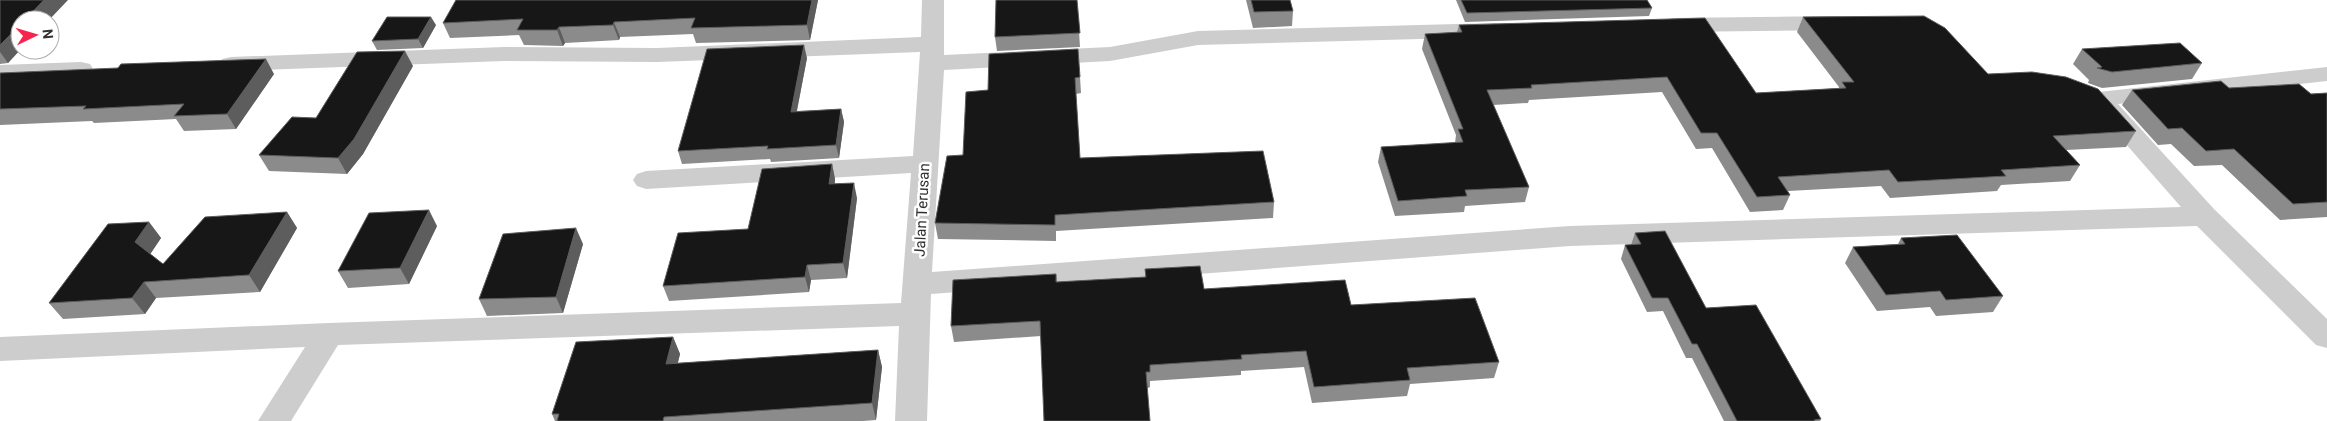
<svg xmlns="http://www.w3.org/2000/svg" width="2327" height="421" font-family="Roboto,sans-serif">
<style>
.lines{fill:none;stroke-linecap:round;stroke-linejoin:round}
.minor{fill:#cdcdcd;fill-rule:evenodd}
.wall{fill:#8b8b8b}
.shaded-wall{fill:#5d5d5d}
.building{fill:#171717;stroke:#5d5d5d}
.labels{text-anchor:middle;stroke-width:5;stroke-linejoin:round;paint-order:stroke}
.street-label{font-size:15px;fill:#303030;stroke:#fff}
</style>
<rect width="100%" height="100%" fill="#fff"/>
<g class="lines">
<!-- minor -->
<path class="minor" d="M922,0H944V55L1110,47L1198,31L1495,23L1503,25L1507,30L1503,35L1495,37L1198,45L1110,61L944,70L932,272L1570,226L2181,207L2090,103L2087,98L2090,93L2327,67V81L2118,104L2214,209L2327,319V348L2316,345L2197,226L1570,246L931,294L927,421H895L899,326L338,345L291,421H258L305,347L0,361V337L329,323L901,303L911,173L646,189L637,186L633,180L637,174L646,171L913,156L920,52L657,62L504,61L231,71L222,69L219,64L222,59L231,57L504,47L657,48L921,37Z
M1837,16L1845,18L1849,23L1845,28L1837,30L1673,32L1665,30L1661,25L1665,20L1673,18Z
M81,62L90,64L93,69L90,74L0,79V65Z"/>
</g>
<!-- wall -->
<path class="wall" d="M0,0L20,50L8,63L0,64Z
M456,0H818L810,40L696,43L693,34L620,37L619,40L565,43L563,46L524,45L519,35L450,38L443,23Z
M1077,0L1080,47L997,51L995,37Z
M1246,0H1290L1293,11L1292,26L1253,28Z
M1456,0H1647L1652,8L1649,16L1465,22Z
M1803,17L1988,74L2136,131L2126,147L2066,150L2080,165L2070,181L2001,185L1997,191L1890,198L1881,186L1788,191L1790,195L1783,210L1750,212L1712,148L1696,149L1662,92L1529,100L1528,103L1493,105L1529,187L1525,202L1465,206L1464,212L1395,216L1378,162L1381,147L1455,143L1456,135L1422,49L1425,34L1457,32L1459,25L1756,93L1839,88V87L1797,32Z
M436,25L423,48L377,50L372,41Z
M2082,49L2202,63L2192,79L2102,88L2088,83L2089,80L2073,64Z
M989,54L1080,77L1081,93L1076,94L1080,158L1274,202L1273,218L1056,231V241L938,239L935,223L963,155L988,90Z
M807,58L797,111L841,109L844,122L839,158L771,162L770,159L682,164L678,151Z
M413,66L363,154L347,174L269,171L259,155L316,118Z
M0,73L274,74L236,129L184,131L176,119L94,123L92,121L0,125Z
M2229,88L2311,94L2327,93V217L2280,220L2222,165L2194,166L2171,144L2158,145L2122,105L2132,90Z
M832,164L835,179V184L857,198L847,278L811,280L809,292L669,301L663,286L748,229Z
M287,212L297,228L260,292L156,298L145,314L63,319L49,303L149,222L161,238L150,254L163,264Z
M437,226L409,284L348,288L338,271Z
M1635,233L1706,308L1821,419L1820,421H1724L1692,358H1686L1663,311L1647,312L1621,259L1625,245H1631Z
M1901,238L2003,296L1993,312L1936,316L1930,307L1877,311L1845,263L1853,247L1898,244Z
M583,244L563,313L487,316L479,299Z
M1145,269L1204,289L1351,305L1499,362L1494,378L1410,384L1407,396L1312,403L1304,367L1241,371V375L1150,381V387L1148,388L1041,336L954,342L951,326L1056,274L1057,282L1145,277Z
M673,337L680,354L678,363L878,350L882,367L876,420L863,421H555L552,414Z"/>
<!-- shaded-wall -->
<path class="shaded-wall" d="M44,0H68L49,20H25Z
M812,0H818L810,40L807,25Z
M431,17L436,25L423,48L418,39Z
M614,22L620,37L619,40L613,25Z
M20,25V50L8,63L0,52V45Z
M559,27L565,43L563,46L557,30Z
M804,45L807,58L794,125L791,112Z
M405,51L413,66L363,154L347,174L338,158Z
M266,59L274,74L236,129L227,114Z
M841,109L844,122L839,158L836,145Z
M832,164L835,179L833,199L829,184Z
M854,183L857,198L847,278L843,263Z
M429,210L437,226L409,284L400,268Z
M287,212L297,228L260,292L249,275Z
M149,222L161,238L147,259L135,242Z
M576,228L583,244L563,313L556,297Z
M807,265L811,280L809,292L805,277Z
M144,282L156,298L145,314L132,298Z
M673,337L680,354L673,381L666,364Z
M878,350L882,367L876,420L872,403Z"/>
<!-- building -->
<path class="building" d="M0,0H44L25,20H20V25L0,45Z
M456,0H812L807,25L691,28L695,18L614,22L613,25L559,27L557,30H517L523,19L443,23Z
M996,0H1077L1080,33L995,37Z
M1251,0H1290L1293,11L1254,12Z
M1461,0H1647L1652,8L1467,13Z
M1924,16L1945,28L1988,74L2032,72L2066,77L2098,89L2136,131L2053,136L2080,165L2001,170L2006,176L1898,182L1889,170L1778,177L1790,195L1757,197L1717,133H1701L1667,77L1531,85L1532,88L1487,90L1529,187L1465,190L1467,196L1398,201L1381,147L1463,142L1458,129H1463L1425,34L1462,32L1459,25L1705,18L1756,93L1846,88L1842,82H1854L1803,17Z
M387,17H431L418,39L372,41Z
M2180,43L2202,63L2112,72L2097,68L2102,67L2082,49Z
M804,45L791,112L841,109L836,145L767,149L768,146L678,151L707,49Z
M1078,49L1080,77L1075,78L1080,158L1263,151L1274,202L1055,215V225L935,223L947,156L963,155L966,92L988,90L989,54Z
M405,51L354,139L338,158L259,155L292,117L316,118L357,52Z
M266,59L227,114L174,116L184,104L83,109L86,106L0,109V73L118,68L121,64Z
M2221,81L2229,88L2299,84L2311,94L2327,93V202L2293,204L2234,149L2206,151L2182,128L2168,129L2132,90Z
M832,164L829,184L854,183L843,263L807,265L805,277L663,286L678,233L748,229L762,169Z
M429,210L400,268L338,271L369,213Z
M287,212L249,275L144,282L132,298L49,303L108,224L149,222L135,242L163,264L205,217Z
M576,228L556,297L479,299L503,234Z
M1665,231L1706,308L1756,305L1821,419L1814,420L1815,421H1737L1697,344H1692L1668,298H1652L1625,245L1641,244L1635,233Z
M1957,235L2003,296L1946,300L1940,291L1886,295L1853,247L1905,244L1901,238Z
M1200,266L1204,289L1345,280L1351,305L1475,298L1499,362L1407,368L1410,380L1314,387L1306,351L1241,355L1242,359L1150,365V372H1146L1150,421H1044L1040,321L951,326L953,280L1056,274V282L1146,277L1145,269Z
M673,337L666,364L878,350L872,403L664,417L663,421H557L559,414H552L576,342Z"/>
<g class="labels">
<!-- street labels -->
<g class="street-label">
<text transform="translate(922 210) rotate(-87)" y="5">Jalan Terusan</text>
</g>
</g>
<!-- north arrow -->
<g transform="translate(35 35) rotate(85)"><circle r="24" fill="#ffffff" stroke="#acacac"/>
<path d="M0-4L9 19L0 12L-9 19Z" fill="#f5254e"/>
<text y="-8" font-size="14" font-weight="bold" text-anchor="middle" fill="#303030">N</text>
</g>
</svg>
